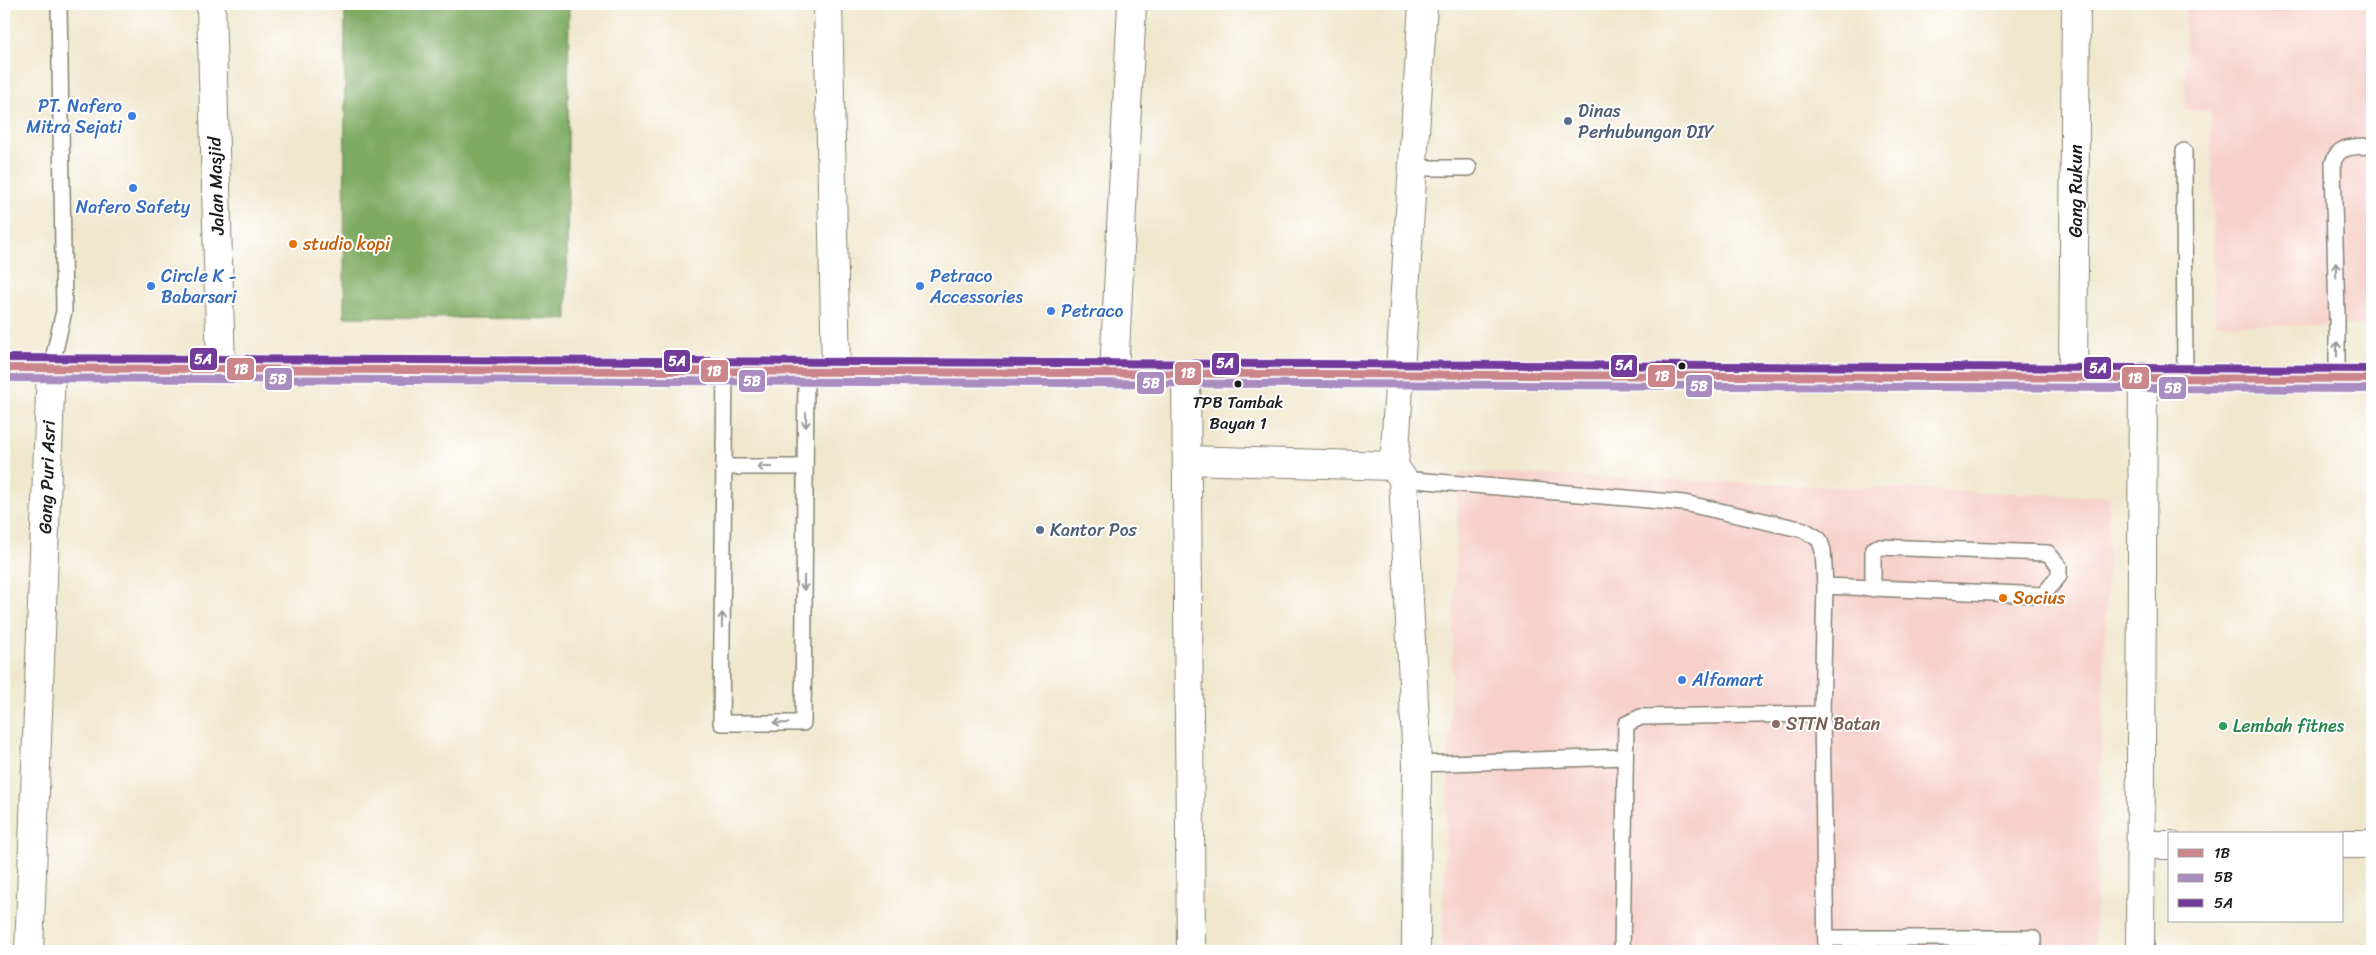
<svg xmlns="http://www.w3.org/2000/svg" width="2376" height="955" font-family="Sriracha,sans-serif">
<style>
.built{fill:#f7d0ca}
.forest{fill:#7eaa62;stroke:#4d633f}
.lines{fill:none;stroke-linecap:round;stroke-linejoin:round}
.service-casing{stroke:#868274;stroke-width:18}
.minor-casing{stroke:#868274;stroke-width:30}
.tertiary-casing{stroke:#868274;stroke-width:30}
.service{stroke:#fff;stroke-width:15}
.minor{stroke:#fff;stroke-width:28}
.tertiary{stroke:#fff;stroke-width:28}
.bus-1-casing{stroke:#fff;stroke-width:11}
.bus-2-casing{stroke:#fff;stroke-width:11}
.bus-3-casing{stroke:#fff;stroke-width:11}
.bus-1{stroke:#ca868a;stroke-width:8}
.bus-2{stroke:#aa8dc0;stroke-width:8}
.bus-3{stroke:#723a9b;stroke-width:8}
.oneway{stroke:#999}
.shop-dot{fill:#3f7fe0;stroke:#fff;stroke-width:2}
.service-dot{fill:#5c6f8a;stroke:#fff;stroke-width:2}
.food-dot{fill:#e8710a;stroke:#fff;stroke-width:2}
.bus-dot{fill:#1c1c1c;stroke:#fff;stroke-width:2}
.education-dot{fill:#8d6e63;stroke:#fff;stroke-width:2}
.leisure-dot{fill:#2e9e5b;stroke:#fff;stroke-width:2}
.labels{text-anchor:middle;stroke-width:4;stroke-linejoin:round;paint-order:stroke}
.bus-label{font-size:17px;fill:#1c1c1c;stroke:#fff}
.shop-label{font-size:18px;fill:#366cbe;stroke:#fff;text-anchor:start}
.service-label{font-size:18px;fill:#4e5e75;stroke:#fff;text-anchor:start}
.street-label{font-size:18px;fill:#1c1c1c;stroke:#fff}
.food-label{font-size:18px;fill:#c56008;stroke:#fff;text-anchor:start}
.education-label{font-size:18px;fill:#785e54;stroke:#fff;text-anchor:start}
.leisure-label{font-size:18px;fill:#27864d;stroke:#fff;text-anchor:start}
.line-badge{stroke:#fff;stroke-width:2}
.badge-label{font-size:14px;text-anchor:middle;font-weight:bold;fill:#fff}
</style>
<rect width="100%" height="100%" fill="#fff"/>
<filter id="ink" filterUnits="userSpaceOnUse"><feTurbulence type="fractalNoise" baseFrequency=".02" numOctaves="2"/><feDisplacementMap in="SourceGraphic" scale="10" xChannelSelector="R" yChannelSelector="G"/><feConvolveMatrix kernelMatrix="1 2 1 2 8 2 1 2 1" color-interpolation-filters="sRGB"/></filter>
<filter id="wash" filterUnits="userSpaceOnUse"><feTurbulence type="fractalNoise" baseFrequency=".0096" numOctaves="4" result="noise"/><feDisplacementMap in="SourceGraphic" scale="20" xChannelSelector="R" yChannelSelector="G"/><feGaussianBlur stdDeviation="1.12" result="paint"/><feColorMatrix in="noise" values="0 0 0 0 0 0 0 0 0 0 0 0 0 0 0 0 0 1.4 0 .05"/><feComposite in="paint" operator="in"/></filter>
<g filter="url(#wash)">
<rect width="100%" height="100%" fill="#f0e7cd"/>
<!-- built -->
<path class="built" d="M2185,4H2372V326L2215,324L2211,111L2185,110Z
M1459,472L2110,497L2094,951H1442Z"/>
<!-- forest -->
<path class="forest" d="M345,4H569L567,319L344,317Z"/>
</g>
<g filter="url(#ink)">
<g class="lines">
<defs>
<path id="service" d="M2184,151L2185,378
M1413,168H1469
M51,368L64,311L59,4
M725,371L721,723H803L806,371
M2337,379V318L2333,163C2338,144 2355,147 2372,146
M724,467H805
M1403,479L1684,503L1804,530L1819,539L1823,550L1825,586L1822,714L1826,951
M1825,586L2043,595L2059,576V566L2048,553L1878,547L1873,549V589
M1417,764L1625,757
M1826,938H2033V951
M1622,951L1626,724L1641,717L1822,714"/>
<path id="minor" d="M211,4L221,369
M828,4L836,371
M1114,373L1132,4
M1186,373L1191,951
M2073,378L2076,4
M1187,460L1394,466
M2342,844H2372
M2141,845H2170
M29,951L51,368
M1416,951L1417,764L1403,479L1394,466L1423,4
M2140,951L2143,377"/>
<path id="tertiary" d="M4,368L2372,379"/>
</defs>
<!-- service casing -->
<use href="#service" class="service-casing"/>
<!-- minor casing -->
<use href="#minor" class="minor-casing"/>
<!-- tertiary casing -->
<use href="#tertiary" class="tertiary-casing"/>
<!-- service -->
<use href="#service" class="service"/>
<!-- minor -->
<use href="#minor" class="minor"/>
<!-- tertiary -->
<use href="#tertiary" class="tertiary"/>
<defs>
<path id="bus-1" d="M4,368L2372,379"/>
<path id="bus-2" d="M4,378L2372,389"/>
<path id="bus-3" d="M4,358L2372,369"/>
</defs>
<!-- bus-1 casing -->
<use href="#bus-1" class="bus-1-casing"/>
<!-- bus-2 casing -->
<use href="#bus-2" class="bus-2-casing"/>
<!-- bus-3 casing -->
<use href="#bus-3" class="bus-3-casing"/>
<!-- bus-1 -->
<use href="#bus-1" class="bus-1"/>
<!-- bus-2 -->
<use href="#bus-2" class="bus-2"/>
<!-- bus-3 -->
<use href="#bus-3" class="bus-3"/>
</g>
<!-- one-way arrows -->
<defs><path id="oneway-shaft" d="M-6 0H5M1.5-3L5.5 0L1.5 3" fill="none" stroke-width="1.6" stroke-linecap="round" stroke-linejoin="round" transform="scale(1.25)"/></defs>
<g class="oneway">
<use href="#oneway-shaft" transform="translate(2336 270) rotate(-92)"/>
<use href="#oneway-shaft" transform="translate(2337 349) rotate(-89)"/>
<use href="#oneway-shaft" transform="translate(806 420) rotate(91)"/>
<use href="#oneway-shaft" transform="translate(764 467) rotate(-180)"/>
<use href="#oneway-shaft" transform="translate(804 583) rotate(91)"/>
<use href="#oneway-shaft" transform="translate(722 620) rotate(-89)"/>
<use href="#oneway-shaft" transform="translate(781 723) rotate(-179)"/>
</g>
</g>
<!-- markers -->
<g class="shop-dot">
<circle cx="132" cy="116" r="5"/>
<circle cx="133" cy="188" r="5"/>
<circle cx="151" cy="286" r="5"/>
<circle cx="920" cy="286" r="5"/>
<circle cx="1051" cy="311" r="5"/>
<circle cx="1682" cy="680" r="5"/>
</g>
<g class="service-dot">
<circle cx="1568" cy="121" r="5"/>
<circle cx="1040" cy="530" r="5"/>
</g>
<g class="food-dot">
<circle cx="293" cy="244" r="5"/>
<circle cx="2003" cy="598" r="5"/>
</g>
<g class="bus-dot">
<circle cx="1682" cy="366" r="4.5"/>
<circle cx="1238" cy="384" r="4.5"/>
</g>
<circle class="education-dot" cx="1776" cy="724" r="5"/>
<circle class="leisure-dot" cx="2223" cy="726" r="5"/>
<g class="labels">
<!-- bus labels -->
<g class="bus-label">
<text x="1238" y="408">TPB Tambak<tspan x="1238" dy="21">Bayan 1</tspan></text>
</g>
<!-- shop labels -->
<g class="shop-label">
<text x="122" y="112" text-anchor="end">PT. Nafero<tspan x="122" dy="21">Mitra Sejati</tspan></text>
<text x="133" y="213" text-anchor="middle">Nafero Safety</text>
<text x="161" y="282">Circle K -<tspan x="161" dy="21">Babarsari</tspan></text>
<text x="930" y="282">Petraco<tspan x="930" dy="21">Accessories</tspan></text>
<text x="1061" y="317">Petraco</text>
<text x="1692" y="686">Alfamart</text>
</g>
<!-- service labels -->
<g class="service-label">
<text x="1578" y="117">Dinas<tspan x="1578" dy="21">Perhubungan DIY</tspan></text>
<text x="1050" y="536">Kantor Pos</text>
</g>
<!-- street labels -->
<g class="street-label">
<text transform="translate(216 186) rotate(-92)" y="6">Jalan Masjid</text>
<text transform="translate(2076 191) rotate(-90)" y="6">Gang Rukun</text>
<text transform="translate(47 477) rotate(-88)" y="6">Gang Puri Asri</text>
</g>
<!-- food labels -->
<g class="food-label">
<text x="303" y="250">studio kopi</text>
<text x="2013" y="604">Socius</text>
</g>
<!-- education labels -->
<g class="education-label">
<text x="1786" y="730">STTN Batan</text>
</g>
<!-- leisure labels -->
<g class="leisure-label">
<text x="2233" y="732">Lembah fitnes</text>
</g>
</g>
<g class="line-badge">
<rect x="189" y="347" width="29" height="24" rx="5" fill="#723a9b"/>
<rect x="663" y="349" width="28" height="24" rx="5" fill="#723a9b"/>
<rect x="1211" y="352" width="29" height="24" rx="5" fill="#723a9b"/>
<rect x="1610" y="354" width="28" height="24" rx="5" fill="#723a9b"/>
<rect x="2083" y="356" width="29" height="24" rx="5" fill="#723a9b"/>
<rect x="226" y="357" width="29" height="24" rx="5" fill="#ca868a"/>
<rect x="700" y="359" width="29" height="24" rx="5" fill="#ca868a"/>
<rect x="1174" y="361" width="28" height="25" rx="5" fill="#ca868a"/>
<rect x="1647" y="364" width="29" height="24" rx="5" fill="#ca868a"/>
<rect x="2121" y="366" width="29" height="24" rx="5" fill="#ca868a"/>
<rect x="264" y="367" width="29" height="24" rx="5" fill="#aa8dc0"/>
<rect x="738" y="369" width="28" height="24" rx="5" fill="#aa8dc0"/>
<rect x="1136" y="371" width="29" height="24" rx="5" fill="#aa8dc0"/>
<rect x="1685" y="374" width="28" height="24" rx="5" fill="#aa8dc0"/>
<rect x="2158" y="376" width="29" height="24" rx="5" fill="#aa8dc0"/>
</g>
<g class="badge-label">
<text x="203" y="364">5A</text>
<text x="677" y="366">5A</text>
<text x="1225" y="368">5A</text>
<text x="1624" y="370">5A</text>
<text x="2098" y="373">5A</text>
<text x="241" y="374">1B</text>
<text x="714" y="376">1B</text>
<text x="1188" y="378">1B</text>
<text x="1662" y="381">1B</text>
<text x="2135" y="383">1B</text>
<text x="278" y="384">5B</text>
<text x="752" y="386">5B</text>
<text x="1151" y="388">5B</text>
<text x="1699" y="391">5B</text>
<text x="2173" y="393">5B</text>
</g>
<!-- margin -->
<rect width="2376" height="955" fill="none" stroke="#fff" stroke-width="20"/>
<!-- legend -->
<rect x="2168" y="832" width="175" height="90" fill="#ffffff" stroke="#a4a4a4"/>
<rect x="2178" y="849" width="25" height="8" fill="#ca868a" stroke="#a4a4a4"/>
<text x="2214" y="858" font-size="15" fill="#1c1c1c">1B</text>
<rect x="2178" y="874" width="25" height="8" fill="#aa8dc0" stroke="#a4a4a4"/>
<text x="2214" y="882" font-size="15" fill="#1c1c1c">5B</text>
<rect x="2178" y="899" width="25" height="8" fill="#723a9b" stroke="#a4a4a4"/>
<text x="2214" y="908" font-size="15" fill="#1c1c1c">5A</text>
</svg>
